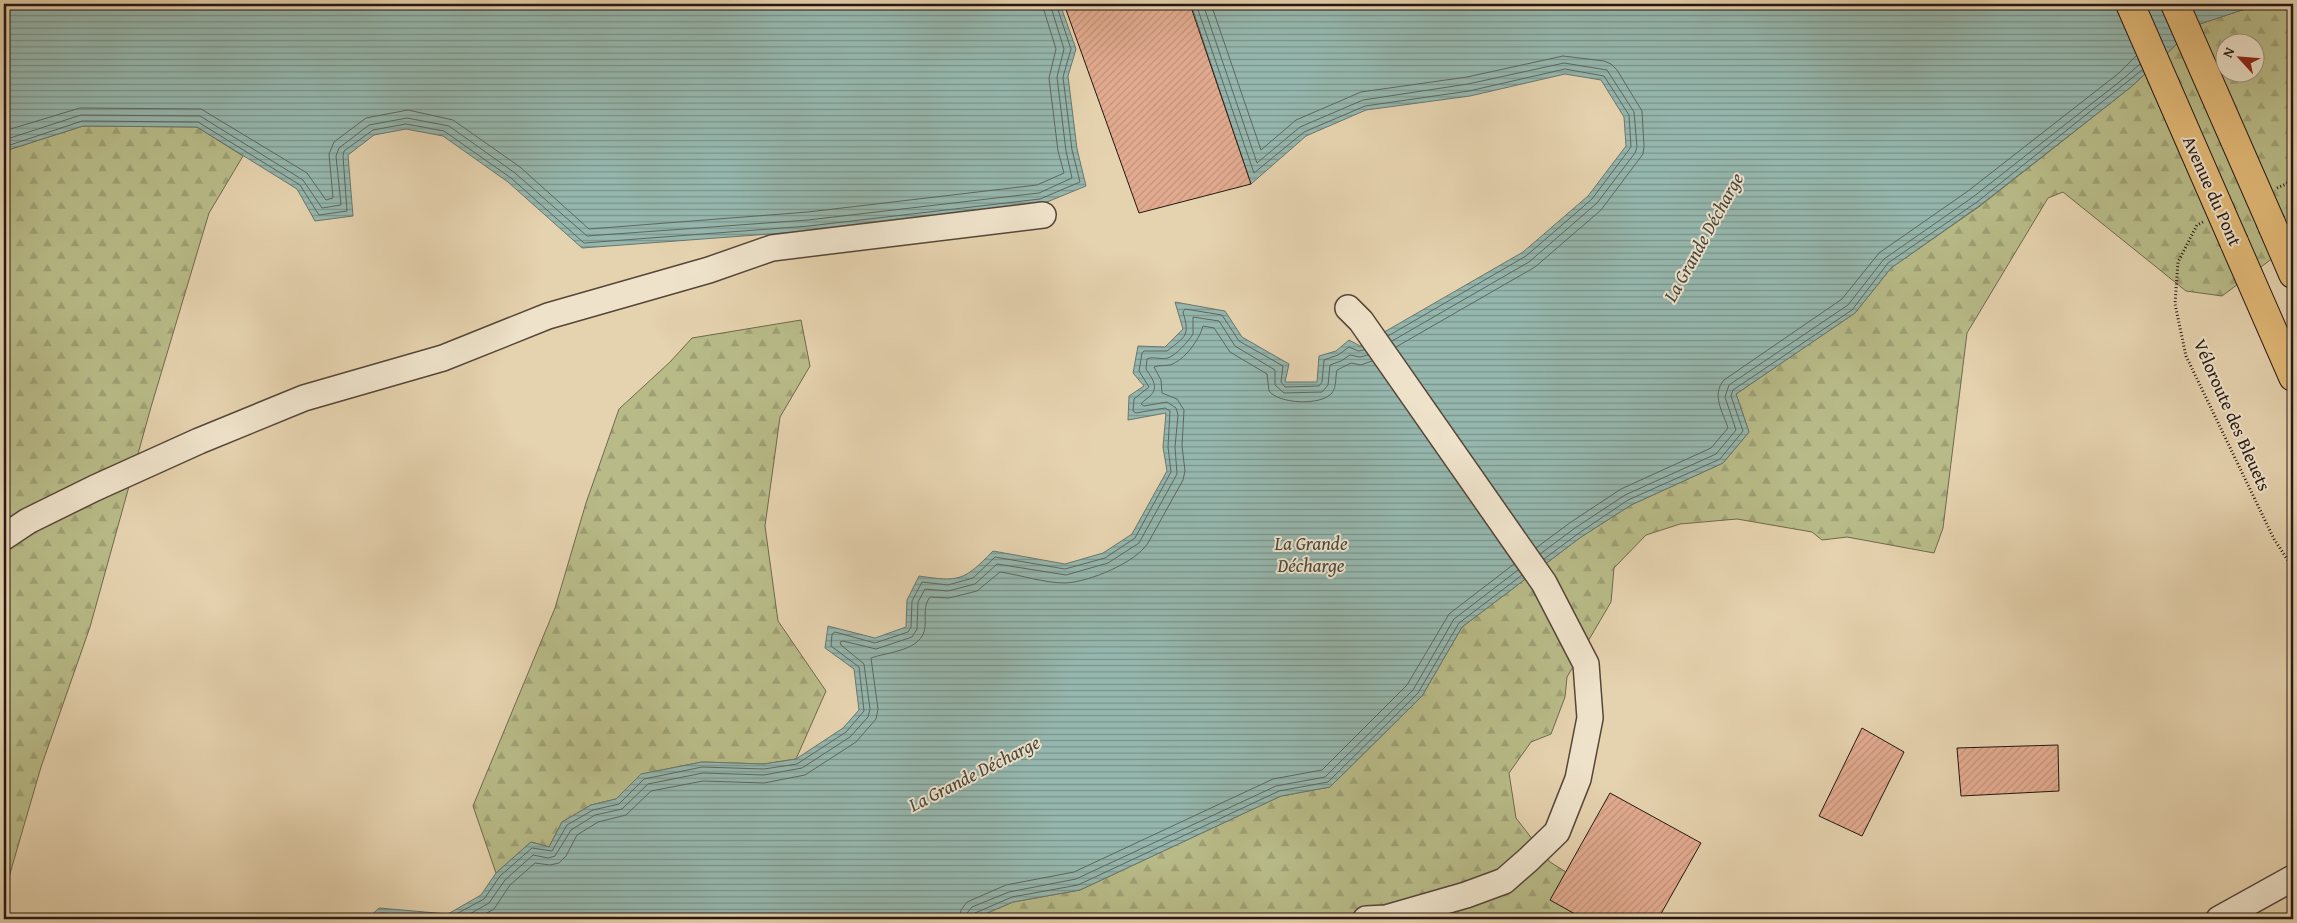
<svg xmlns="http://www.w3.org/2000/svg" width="2297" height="923" font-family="'Gentium Book Plus',serif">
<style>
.forest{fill:url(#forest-firs);stroke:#6f694c;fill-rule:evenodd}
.water{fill:url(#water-rules);stroke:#69776f}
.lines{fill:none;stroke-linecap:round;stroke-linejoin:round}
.shore{stroke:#5e6760;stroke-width:1}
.building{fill:url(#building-hatch);stroke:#261711}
.minor-casing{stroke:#564638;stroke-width:28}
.major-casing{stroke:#261711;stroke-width:30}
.path{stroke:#261711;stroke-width:3;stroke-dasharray:1 2.5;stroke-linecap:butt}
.minor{stroke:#eee2ca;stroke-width:25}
.major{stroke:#e2b977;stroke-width:28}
.major-bridge-casing{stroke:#261711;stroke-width:30;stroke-linecap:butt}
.major-bridge{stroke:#e2b977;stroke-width:28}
.labels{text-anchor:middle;stroke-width:4;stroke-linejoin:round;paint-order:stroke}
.street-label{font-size:18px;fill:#261711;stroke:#eee2ca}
.water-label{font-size:19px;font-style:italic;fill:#484740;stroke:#eee2ca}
</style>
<defs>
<pattern id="forest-firs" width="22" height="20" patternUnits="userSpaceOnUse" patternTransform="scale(1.25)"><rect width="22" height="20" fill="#b8bb88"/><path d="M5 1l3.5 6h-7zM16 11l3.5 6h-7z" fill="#9ea074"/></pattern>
<pattern id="water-rules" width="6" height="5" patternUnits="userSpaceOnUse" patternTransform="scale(1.25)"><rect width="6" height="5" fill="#96b7ae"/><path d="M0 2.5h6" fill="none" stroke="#7a948c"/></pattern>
<pattern id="building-hatch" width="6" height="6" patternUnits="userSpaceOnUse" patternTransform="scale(1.25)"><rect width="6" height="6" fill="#e2ab90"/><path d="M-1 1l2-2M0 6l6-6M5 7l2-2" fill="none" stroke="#c2927b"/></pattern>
</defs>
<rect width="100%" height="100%" fill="#e5d2ae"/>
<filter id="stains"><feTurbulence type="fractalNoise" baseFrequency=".004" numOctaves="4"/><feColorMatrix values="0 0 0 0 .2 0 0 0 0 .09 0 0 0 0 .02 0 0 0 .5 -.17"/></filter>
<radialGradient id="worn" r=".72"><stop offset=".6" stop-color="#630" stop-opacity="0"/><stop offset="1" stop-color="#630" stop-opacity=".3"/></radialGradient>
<!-- forest -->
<path class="forest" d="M2260,4H2293V248L2273,258L2222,296L2186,291L2063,192L2048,198L1967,333L1943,528L1934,553L1847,537L1822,540L1812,532L1737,519L1680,524L1646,535L1614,568L1611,602L1567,677L1565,697L1551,734L1531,742L1509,773L1516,818L1550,862L1574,877L1592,896L1576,919H973L1013,902L1080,890L1281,796L1330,787L1422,696L1462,627L1581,537L1631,505L1723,463L1749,432L1736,394L1855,313L1891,268L1980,206L2131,87L2197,25ZM2224,42H2254V72H2224Z
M83,126L197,127L243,156L209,213L151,407L90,627L41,767L4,894V153L11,149Z
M801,320L810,366L780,417L765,526L778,621L826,691L796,759L764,764L702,762L642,774L616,799L591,805L562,822L549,847L531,842L496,873L473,806L555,608L586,503L619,409L670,362L692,338Z"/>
<!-- water -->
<path class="water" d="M4,4H1060L1076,49L1068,76L1077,149L1086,186L1042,204L810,231L582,248L508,182L443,136L406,129L374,135L348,155L353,216L315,221L297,189L197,127L83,126L11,149L4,153Z
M1191,4H2260L2197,25L2131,87L1979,206L1891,268L1855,313L1736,394L1749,432L1723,463L1631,505L1581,537L1462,627L1422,696L1330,787L1281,796L1080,890L1013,902L973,919H367L379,908L448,914L481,895L496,873L531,842L549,847L562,822L591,805L616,799L641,774L702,762L764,764L796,759L843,728L859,710L854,669L825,648L828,626L875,638L906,627L907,600L919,576C959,582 964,581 993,551L1065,564L1103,553L1132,534L1167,471L1163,447L1166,413L1128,420L1129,396L1144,386L1133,373L1138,346L1165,347L1183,329L1175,302L1225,311L1242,337L1289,364L1285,382H1317L1319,356L1336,351L1349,340L1360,346L1523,252L1588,196L1626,146L1624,117L1601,80L1565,74L1470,96L1366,110L1306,136L1251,184Z"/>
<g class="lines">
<!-- shore -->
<path class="shore" d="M1196,4L1254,173L1304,132L1365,106L1469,91L1565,69L1604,76L1629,115L1631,147L1592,199L1526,256L1388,336
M1203,4L1257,163L1300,127L1363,100L1468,84L1564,63L1607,70L1634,112L1637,147L1635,153L1597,203L1529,262L1392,341
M1211,4L1261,150L1296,120L1361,92L1467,77L1563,56L1604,61L1611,64L1617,70L1642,111L1644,146L1643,154L1601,210L1535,267L1396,347
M4,131L80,108L201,109L307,173L326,200L333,198L329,154L334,142L366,118L408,110L453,120L520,167L589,229L808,212L1037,185L1064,173L1058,151L1049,78L1056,49L1042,4
M4,140L81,115L200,116L303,180L322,208L341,205L336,156L339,148L369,125L407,118L449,126L515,173L587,236L808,220L1039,193L1072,178L1066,151L1057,77L1064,49L1050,4
M4,147L82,121L198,122L300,185L319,215L347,211L343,156L344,151L373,130L406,124L444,131L511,178L584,243L809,226L1040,199L1080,182L1072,150L1063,77L1071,49L1056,4
M1536,548L1571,522L1621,489L1711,448L1728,428C1723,412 1711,395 1724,380L1842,299L1879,253L1968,191L2119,73L2136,56
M1540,554L1575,528L1625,495L1716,454L1736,430L1725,397L1729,385L1848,305L1884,259L1973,197L2123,79L2140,64
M1544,559L1579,533L1628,500L1720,459L1743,431L1731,396L1733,390L1852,310L1888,263L1977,202L2142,70
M374,919L381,913L449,918L484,899L500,876L532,848L552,851L567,825L593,810L619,804L644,779L702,767L764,769L797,764L846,732L864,711L859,667L831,646L832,634L835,632L875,643L908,632L911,627L912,601L922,582L948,585L973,578L995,557L1065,569L1105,558L1135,538L1171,472L1168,447L1170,411L1165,408L1136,413L1133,411L1134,399L1149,387L1139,371L1142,353L1144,351H1167C1186,336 1190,336 1183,312L1185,309L1222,315L1239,341L1283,366L1281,382L1285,387L1319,386L1322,382L1324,360L1338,355L1349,347L1358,351L1364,350
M461,919L489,903L505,880L533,855L548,858L555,856L571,830L595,815L622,809L648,784L703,773L764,775L802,768L850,737L868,717L870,709L864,664L841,645L840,642L843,641L876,649L912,637L917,629L918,602L925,589L948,591L975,584L997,564L1066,575L1108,563L1139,543L1177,474L1175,447L1178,415L1176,408L1167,402L1144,406L1141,404C1144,400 1147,399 1150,396C1160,387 1151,377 1146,369L1147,359C1153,356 1161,360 1168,358C1176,355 1188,342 1193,334V317L1219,321L1235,346L1275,370V385L1284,393L1322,392L1328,385L1330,365L1341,361L1350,355L1360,357L1368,355
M476,919L494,909L510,885L535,863L550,865L559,863L566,856L577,835L598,822L626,815L651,791L703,781L764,783L805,775L856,742L876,719L878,709L871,658C887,652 923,651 925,627C926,616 923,606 930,597L949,598L977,591L1000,572C1021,575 1044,583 1065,583C1089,582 1135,563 1148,543L1183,480L1185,471L1182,446L1184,410L1177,399L1162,393L1161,380L1154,367C1159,365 1164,366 1170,365C1185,360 1199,340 1203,326L1214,328L1230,352L1267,374L1269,391C1279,404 1321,406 1332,393C1337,386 1335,378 1337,370L1351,363L1361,365L1372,361
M959,919L961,910L967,902L1006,885L1074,872L1273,779L1322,770L1407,685L1449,614L1514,564
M966,919L967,913L972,907L1009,892L1076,879L1276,786L1325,777L1413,690L1454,619L1518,570
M973,919L975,913L1012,897L1078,885L1279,791L1328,782L1418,693L1459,623L1522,575"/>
</g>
<!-- building -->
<path class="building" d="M1064,4H1190L1251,184L1139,213Z
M1862,728L1904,752L1862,836L1819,816Z
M2058,745L2059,791L1961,796L1957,748Z
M1610,793L1701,843L1658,919H1584L1550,900Z"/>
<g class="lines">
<defs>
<path id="minor" d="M1348,308L1361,321L1544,583L1586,664L1590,718L1578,779L1557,832L1528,860L1504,881L1466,895L1386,918L1366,919
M4,537L28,521L95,488L199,441L304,398L443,358L548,316L709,270L772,248L1043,215
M2219,919L2293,878"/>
<path id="major" d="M2271,223L2293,274
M2234,242L2293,377"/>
</defs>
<!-- minor casing -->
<use href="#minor" class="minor-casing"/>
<!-- major casing -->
<use href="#major" class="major-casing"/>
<!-- path -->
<path class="path" d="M2277,188L2293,181
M2203,222L2197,225L2178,262L2175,304L2186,356L2274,539L2293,568"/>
<!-- minor -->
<use href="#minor" class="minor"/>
<!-- major -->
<use href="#major" class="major"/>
<defs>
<path id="major-bridge" d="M2130,4L2234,242
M2175,4L2271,223"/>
</defs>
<!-- major-bridge casing -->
<use href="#major-bridge" class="major-bridge-casing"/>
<!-- major-bridge -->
<use href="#major-bridge" class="major-bridge"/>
</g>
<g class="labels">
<!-- street labels -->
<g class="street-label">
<text transform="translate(2212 191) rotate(66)" y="6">Avenue du Pont</text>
<text transform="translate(2232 415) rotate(66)" y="6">Véloroute des Bleuets</text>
</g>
<!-- water labels -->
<g class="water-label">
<text transform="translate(1703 237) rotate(-61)" y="7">La Grande Décharge</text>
<text x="1311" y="550">La Grande<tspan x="1311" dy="22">Décharge</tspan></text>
<text transform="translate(974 773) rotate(-27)" y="7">La Grande Décharge</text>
</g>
</g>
<!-- margin -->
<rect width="2297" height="923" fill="none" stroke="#e5d2ae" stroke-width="20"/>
<rect x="5" y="5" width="2287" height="913" fill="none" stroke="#261711" stroke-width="2.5"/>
<rect x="10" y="10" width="2277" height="903" fill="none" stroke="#261711"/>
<!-- north arrow -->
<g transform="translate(2240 58) rotate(296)"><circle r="24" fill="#eee2ca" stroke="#9e9180"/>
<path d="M0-4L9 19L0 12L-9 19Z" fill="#8f2418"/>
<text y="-8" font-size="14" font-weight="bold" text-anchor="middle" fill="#261711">N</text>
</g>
<rect width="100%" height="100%" filter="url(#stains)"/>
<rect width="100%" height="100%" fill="url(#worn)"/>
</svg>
